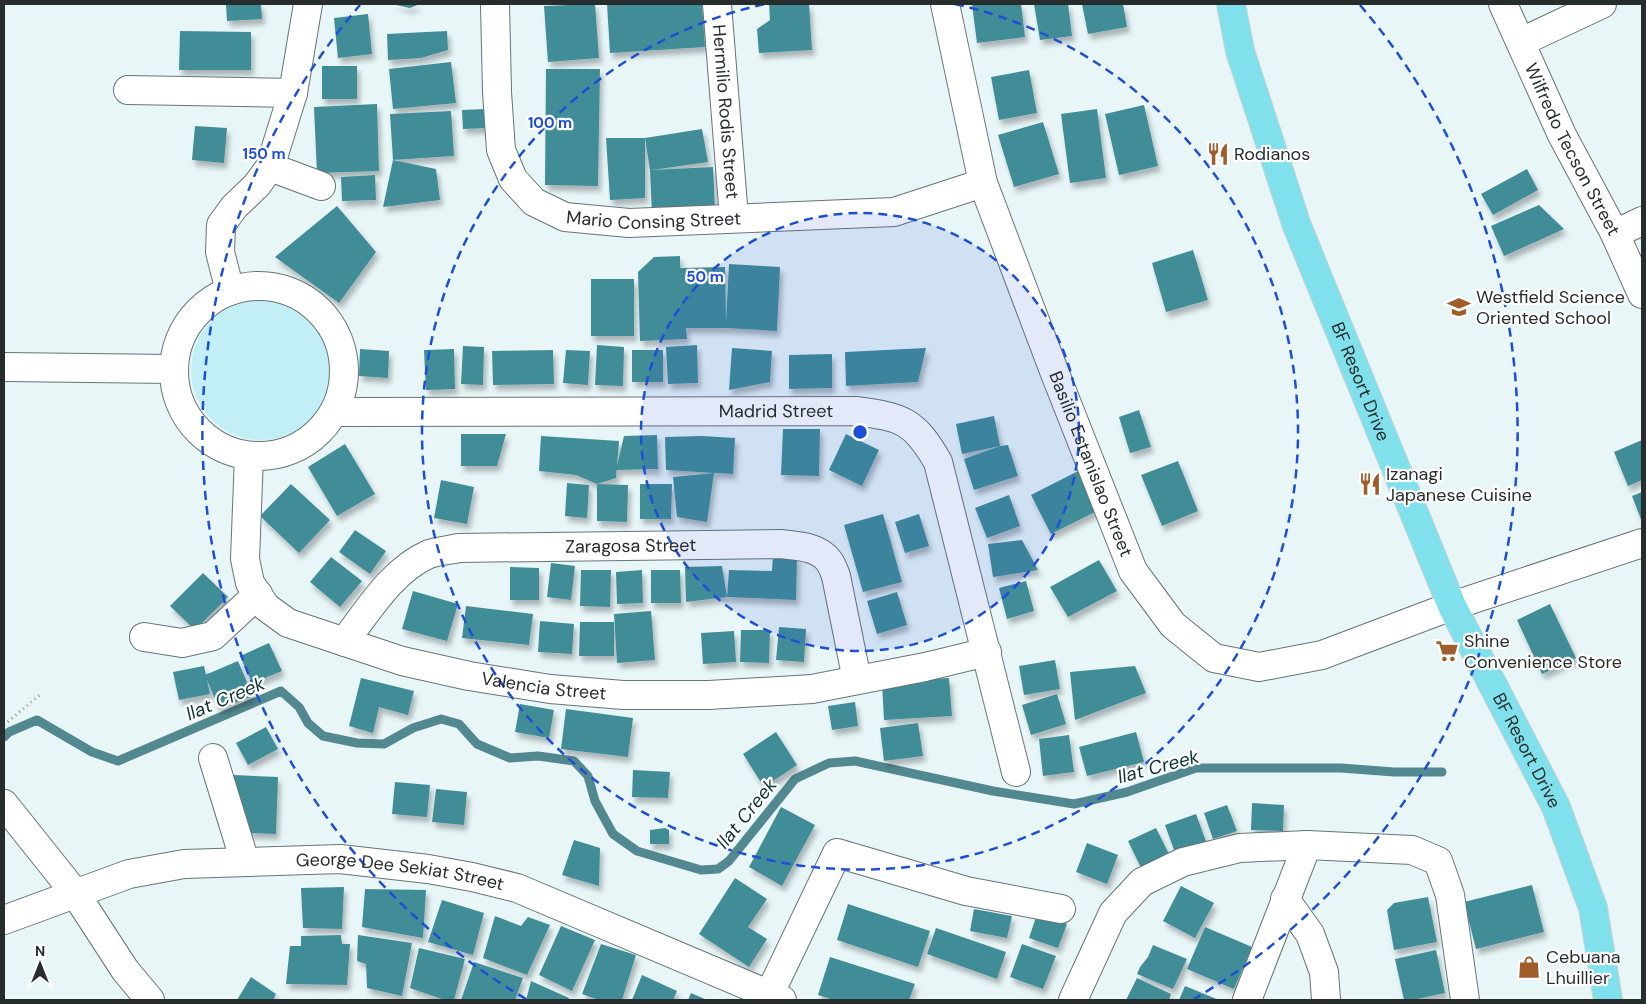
<svg xmlns="http://www.w3.org/2000/svg" width="1646" height="1004" font-family="'DM Sans',sans-serif">
<style>
.green{fill:#c2eff5}
.lines{fill:none;stroke-linecap:round;stroke-linejoin:round}
.stream{stroke:#52888f;stroke-width:9}
.building{fill:#418d97;filter:url(#shadow)}
.minor-casing{stroke:#677475;stroke-width:30}
.major-casing{stroke:#cfd1d1;stroke-width:30}
.path{stroke:#8d9899;stroke-width:3;stroke-dasharray:1 4;stroke-linecap:butt}
.minor{stroke:#fff;stroke-width:28}
.major{stroke:#80e1ec;stroke-width:28}
.ring{fill:none;stroke:#1d4ed8;stroke-width:2.5;stroke-dasharray:9 6}
.labels{text-anchor:middle;stroke-width:4.5;stroke-linejoin:round;paint-order:stroke}
.street-label{font-size:18px;fill:#272d2d;stroke:#fff}
.poi-label{font-size:18px;fill:#272d2d;stroke:#fff;text-anchor:start}
.water-label{font-size:19px;font-style:italic;fill:#0d3338;stroke:#fff}
.centre{fill:#1d4ed8;stroke:#fff;stroke-width:2.5}
.ring-label{font-size:15px;text-anchor:middle;font-weight:bold;fill:#1d4ed8;stroke:#fff;stroke-width:4.5;stroke-linejoin:round;paint-order:stroke}
</style>
<defs>
<filter id="shadow"><feDropShadow dx="3" dy="5.5" stdDeviation="2.5" flood-color="#0004"/></filter>
</defs>
<rect width="100%" height="100%" fill="#e8f6f8"/>
<!-- green -->
<path class="green" d="M191 370a70 70 0 1 1 140 0a70 70 0 1 1-140 0Z"/>
<g class="lines">
<!-- stream -->
<path class="stream" d="M4,737L9,732L37,720L92,752L118,761L281,691L299,707L308,723L323,736L357,743L384,744L413,728L441,719L459,724L477,744L510,758L538,756L574,761L588,776L595,801L613,834L637,851L701,870L718,869L729,861L795,779L829,763L855,761L993,791L1074,804L1127,792L1196,768H1341L1394,772H1442"/>
</g>
<!-- building -->
<path class="building" d="M226,4H261L262,19L227,21Z
M392,4H420L410,8Z
M595,4L599,58L548,62L544,6Z
M607,4H702L705,47L610,53Z
M769,4H809L812,50L759,53L757,29L770,20Z
M972,4H1021L1025,37L977,43Z
M1034,4H1068L1072,36L1040,40Z
M1082,4H1123L1127,27L1088,34Z
M368,14L372,54L338,58L334,18Z
M180,31L251,32V70H179Z
M447,31L448,50L421,58L388,60L387,34Z
M451,62L456,103L393,109L389,69Z
M322,66H357V99H322Z
M546,69H600L598,186L545,185Z
M1029,70L1037,113L999,120L991,77Z
M377,104L379,171L317,173L314,107Z
M1144,105L1158,166L1119,175L1105,114Z
M486,109V128L463,129L462,110Z
M1097,109L1106,178L1070,183L1061,114Z
M451,111L454,156L393,160L390,114Z
M1043,122L1059,174L1014,187L998,135Z
M195,126L227,128L224,163L192,160Z
M702,129L708,162L652,170L713,167L715,211L652,214L650,170L645,138Z
M606,138H645V198L610,200Z
M393,160L436,169L440,200L383,207Z
M1527,169L1538,190L1493,215L1481,194Z
M375,175L376,200L342,201L341,177Z
M1539,205L1564,229L1504,256L1491,226Z
M337,206L376,252L339,303L275,257Z
M1193,250L1208,300L1166,312L1152,263Z
M680,256V268L725,267L726,323L729,264L780,267L777,331L726,328H686L687,339L640,341L638,272L654,257Z
M591,279H634V336H591Z
M597,345L624,347L623,386L595,385Z
M697,345L698,383L668,384L666,347Z
M463,346L484,347L483,385L461,384Z
M732,348L772,351L770,382L729,390Z
M926,348L918,382L846,386L845,352Z
M360,349L389,351L388,378L359,376Z
M454,349L455,389L426,390L424,350Z
M553,350L554,384L493,385L492,351Z
M566,350L590,351L588,385L563,383Z
M632,350H663V382H632Z
M832,354V388L789,389V355Z
M1139,410L1151,447L1130,453L1119,417Z
M994,416L1000,446L962,454L956,424Z
M783,429H820L819,476L781,475Z
M461,434H506L497,466H461Z
M846,434L879,450L862,486L829,470Z
M657,435L658,469L616,470L624,436Z
M541,436L619,441L616,478L597,484L576,475L539,471Z
M702,436L735,438L733,474L714,473L707,522L677,517L673,477L714,473L666,470L665,437Z
M1642,440V480L1628,486L1614,452Z
M345,444L375,494L337,516L308,467Z
M1008,445L1018,476L974,490L964,459L1000,446Z
M1178,461L1198,511L1162,526L1141,475Z
M1084,468L1105,507L1051,534L1031,495Z
M441,480L474,487L467,524L434,518Z
M567,483L589,485L587,518L565,516Z
M291,484L330,520L299,553L260,516Z
M597,484L628,485L627,522L597,521Z
M640,484H672L671,519H640Z
M1642,492V522L1632,496Z
M1009,495L1020,526L987,538L975,508Z
M883,514L902,582L863,592L844,525Z
M919,514L929,546L905,553L895,522Z
M355,530L386,551L370,574L339,552Z
M1022,540L1038,570L993,577L988,544Z
M773,555L797,556L796,600L727,597L729,570L772,571Z
M331,557L362,581L340,607L310,582Z
M1099,560L1117,591L1068,617L1050,587Z
M551,563L575,566L571,600L547,597Z
M722,566L727,597L686,602L685,567Z
M510,567L539,568V600H510Z
M581,570H611L610,607L580,606Z
M642,570L643,603L617,604L616,572Z
M651,570H680L681,603H651Z
M203,573L228,597L195,630L170,606Z
M1026,581L1034,611L1007,619L999,588Z
M413,591L458,604L447,641L402,629Z
M897,592L907,625L877,634L867,601Z
M1550,604L1576,658L1542,674L1517,620Z
M466,606L533,614L529,645L462,638Z
M651,611L655,660L617,663L614,614Z
M540,621L574,624L572,654L538,652Z
M580,622H614V656H579Z
M779,627L806,629L804,662L776,660Z
M741,630H770L769,663L740,662Z
M734,631L736,662L703,664L701,633Z
M269,643L282,671L252,683L240,656Z
M1055,660L1060,689L1024,695L1019,666Z
M238,661L253,696L219,709L205,675Z
M204,666L210,694L179,700L173,672Z
M1135,666L1146,693L1075,720L1070,672Z
M361,678L414,691L408,715L379,707L373,733L349,726Z
M949,678L952,716L884,720L882,682Z
M1057,694L1066,724L1031,735L1022,705Z
M855,702L858,726L832,730L828,706Z
M520,704L554,710L549,738L515,732Z
M566,709L633,718L628,757L561,749Z
M918,723L923,756L884,761L880,728Z
M266,727L278,749L248,765L236,743Z
M776,732L797,765L764,787L743,754Z
M1136,732L1144,762L1087,776L1079,747Z
M1069,735L1074,772L1043,776L1039,739Z
M633,770L670,772L668,798L632,797Z
M233,775L278,777L276,834L250,833L232,809Z
M395,782L430,785L427,817L392,814Z
M436,789L467,792L464,825L432,822Z
M1252,803L1284,805L1283,831L1251,830Z
M1227,805L1237,831L1213,839L1204,813Z
M781,807L815,825L782,886L749,867Z
M1196,814L1208,847L1177,858L1165,825Z
M665,828L669,830V844H650V830Z
M1156,828L1171,858L1143,872L1128,841Z
M574,840L600,848L599,886L562,875Z
M1087,843L1118,855L1107,884L1076,872Z
M735,878L767,899L748,927L767,939L749,967L699,934Z
M1532,885L1544,932L1476,949L1464,902Z
M1181,886L1214,903L1195,938L1163,921Z
M344,887L342,929L303,928L301,888Z
M365,889L426,890L423,938L362,927Z
M1428,897L1437,942L1394,950L1387,910L1394,903Z
M442,900L484,913L473,955L428,942Z
M848,904L930,931L918,967L837,940Z
M974,909L1012,916L1007,938L970,931Z
M1037,914L1067,924L1058,948L1029,938Z
M495,916L521,926L528,917L550,925L527,975L483,958Z
M561,926L595,940L572,991L539,975Z
M1205,927L1252,947L1234,989L1187,969Z
M936,928L1006,952L997,979L927,954Z
M341,935L342,944H350L347,985L286,984L290,946H301V936Z
M358,935L412,943L402,996L367,988L366,964L357,961Z
M601,944L636,955L622,1000H599L582,994Z
M1022,944L1056,956L1043,989L1010,977Z
M1153,945L1187,959L1173,989L1137,974L1140,967L1148,957Z
M419,948L465,959L454,1000H445L410,988Z
M1436,950L1445,993L1412,1000H1404L1395,959Z
M830,957L915,984L909,1000H834L818,995Z
M474,962L523,978L515,1000H461Z
M642,975L677,991L673,1000H632Z
M251,977L276,994L273,1000H237Z
M1137,978L1171,994L1169,1000H1126Z
M531,981L569,998L568,1000H526Z
M1185,986L1219,1000H1179Z
M691,993L707,1000H688Z"/>
<g class="lines">
<defs>
<g id="minor">
<path id="s1" d="M495,4L497,92L501,150L513,179L534,202L565,217L629,223L894,212L983,183"/>
<path id="s2" d="M717,4L734,218"/>
<path id="s3" d="M945,4L983,183L1054,371L1133,571L1173,625L1214,658L1259,667L1322,655L1452,606L1642,543"/>
<path id="s4" d="M1503,4L1562,135L1615,234L1642,294"/>
<path d="M1521,42L1602,4"/>
<path d="M128,90L293,93"/>
<path d="M270,167L321,186"/>
<path d="M1615,234L1642,221"/>
<circle cx="259" cy="371" r="85"/>
<path d="M230,291L220,252L221,225L234,207L257,185L270,167L293,93L308,4"/>
<path d="M4,367L173,369"/>
<path id="s5" d="M334,412L855,411C902,417 914,420 938,462L1016,772"/>
<path id="s6" d="M249,456L245,559L250,583L266,607L288,623L402,661L469,676L550,689L623,695H709L812,689L925,667L987,652"/>
<path d="M144,637L182,643L213,636L258,594"/>
<path id="s7" d="M344,642C368,611 392,570 429,554C438,551 450,550 459,548L780,544C797,546 818,546 829,561C832,565 834,571 836,576L857,680"/>
<path d="M213,758L245,862"/>
<path d="M4,804L75,893L125,970L150,1000"/>
<path d="M1285,899L1310,934L1324,972L1326,1000"/>
<path id="s8" d="M4,920L129,874L184,864L340,859L428,869L472,877L517,888L782,1000"/>
<path d="M769,995L837,853L966,891L1061,909"/>
<path d="M1073,1000L1113,913L1142,882L1183,862L1240,848L1307,845L1412,850L1438,861L1450,895L1465,1000"/>
<path d="M1247,1000L1307,845"/>
</g>
<g id="major">
<path id="s9" d="M1231,4L1240,51L1297,226L1452,606L1556,807L1593,908L1608,1000"/>
</g>
</defs>
<!-- minor casing -->
<use href="#minor" class="minor-casing"/>
<!-- major casing -->
<use href="#major" class="major-casing"/>
<!-- path -->
<path class="path" d="M4,725L42,693"/>
<!-- minor -->
<use href="#minor" class="minor"/>
<!-- major -->
<use href="#major" class="major"/>
</g>
<!-- distance rings -->
<circle cx="860" cy="432" r="219" fill="#1d4ed8" fill-opacity=".12"/>
<g class="ring">
<circle cx="860" cy="432" r="219"/>
<path d="M955 4A438 438 0 1 1 765 4"/>
<path d="M526 999A658 658 0 0 1 360 5M1360 5A658 658 0 0 1 1194 999"/>
</g>
<!-- icons -->
<defs>
<symbol id="restaurant-bare" viewBox="-9 -9 18 18"><path d="M-5-6h1v4h1v-4h1v4h1v-4h1v5L-1.5 .5V6h-2V.5L-5-1ZM5-6V6H3V1.5H1.5Q1.5-4 5-6Z" fill="#9f5e29" stroke="#fff" stroke-width="2.5" paint-order="stroke"/></symbol>
<symbol id="school-bare" viewBox="-9 -9 18 18"><path d="M0-5L7-2L0 1L-7-2ZM-4 1L0 2.5L4 1V4Q0 6-4 4Z" fill="#9f5e29" stroke="#fff" stroke-width="2.5" paint-order="stroke"/></symbol>
<symbol id="supermarket-bare" viewBox="-9 -9 18 18"><path d="M-6-5.5h2.5l.6 2H6L4.5 2H-2.5L-4.4-4H-6ZM-1.5 3.2a1.3 1.3 0 1 0 .1 0ZM3 3.2a1.3 1.3 0 1 0 .1 0Z" fill="#9f5e29" stroke="#fff" stroke-width="2.5" paint-order="stroke"/></symbol>
<symbol id="shop-bare" viewBox="-9 -9 18 18"><path d="M-5-2.5h2.3a2.7 3.5 0 0 1 5.4 0H5L5.5 6h-11ZM-1.5-2.5h3a1.5 2.3 0 0 0-3 0Z" fill="#9f5e29" stroke="#fff" stroke-width="2.5" paint-order="stroke"/></symbol>
</defs>
<g fill-rule="evenodd">
<use href="#restaurant-bare" x="1202" y="138" width="32" height="32"/>
<use href="#school-bare" x="1443" y="291" width="32" height="32"/>
<use href="#restaurant-bare" x="1354" y="468" width="32" height="32"/>
<use href="#supermarket-bare" x="1431" y="635" width="32" height="32"/>
<use href="#shop-bare" x="1513" y="951" width="32" height="32"/>
</g>
<g class="labels">
<!-- street labels -->
<g class="street-label">
<text dy="6" stroke="none"><textPath href="#s2" startOffset="108">Hermilio Rodis Street</textPath></text>
<text dy="6" stroke="none"><textPath href="#s4" startOffset="161">Wilfredo Tecson Street</textPath></text>
<text dy="6" stroke="none"><textPath href="#s1" startOffset="332">Mario Consing Street</textPath></text>
<text dy="6" stroke="none"><textPath href="#s9" startOffset="400">BF Resort Drive</textPath></text>
<text dy="6" stroke="none"><textPath href="#s5" startOffset="442">Madrid Street</textPath></text>
<text dy="6" stroke="none"><textPath href="#s3" startOffset="484">Basilio Estanislao Street</textPath></text>
<text dy="6" stroke="none"><textPath href="#s7" startOffset="326">Zaragosa Street</textPath></text>
<text dy="6" stroke="none"><textPath href="#s6" startOffset="448">Valencia Street</textPath></text>
<text dy="6" stroke="none"><textPath href="#s9" startOffset="805">BF Resort Drive</textPath></text>
<text dy="6" stroke="none"><textPath href="#s8" startOffset="406">George Dee Sekiat Street</textPath></text>
</g>
<!-- poi labels -->
<g class="poi-label">
<text x="1234" y="160">Rodianos</text>
<text x="1476" y="303">Westfield Science<tspan x="1476" dy="21">Oriented School</tspan></text>
<text x="1386" y="480">Izanagi<tspan x="1386" dy="21">Japanese Cuisine</tspan></text>
<text x="1464" y="647">Shine<tspan x="1464" dy="21">Convenience Store</tspan></text>
<text x="1546" y="963">Cebuana<tspan x="1546" dy="21">Lhuillier</tspan></text>
</g>
<!-- water labels -->
<g class="water-label">
<text transform="translate(225 698) rotate(-23)" y="7">Ilat Creek</text>
<text transform="translate(1158 766) rotate(-15)" y="7">Ilat Creek</text>
<text transform="translate(746 813) rotate(-51)" y="7">Ilat Creek</text>
</g>
</g>
<circle cx="860" cy="432" r="8" class="centre"/>
<g class="ring-label">
<text x="550" y="128">100 m</text>
<text x="264" y="159">150 m</text>
<text x="705" y="282">50 m</text>
</g>
<!-- border -->
<rect width="1646" height="1004" fill="none" stroke="#272d2d" stroke-width="10"/>
<!-- north arrow -->
<g transform="translate(40 964)" stroke="#ffffff" stroke-width="4" paint-order="stroke">
<path d="M0-4L9 19L0 12L-9 19Z" fill="#272d2d"/>
<text y="-8" font-size="14" font-weight="bold" text-anchor="middle" fill="#272d2d">N</text>
</g>
</svg>
